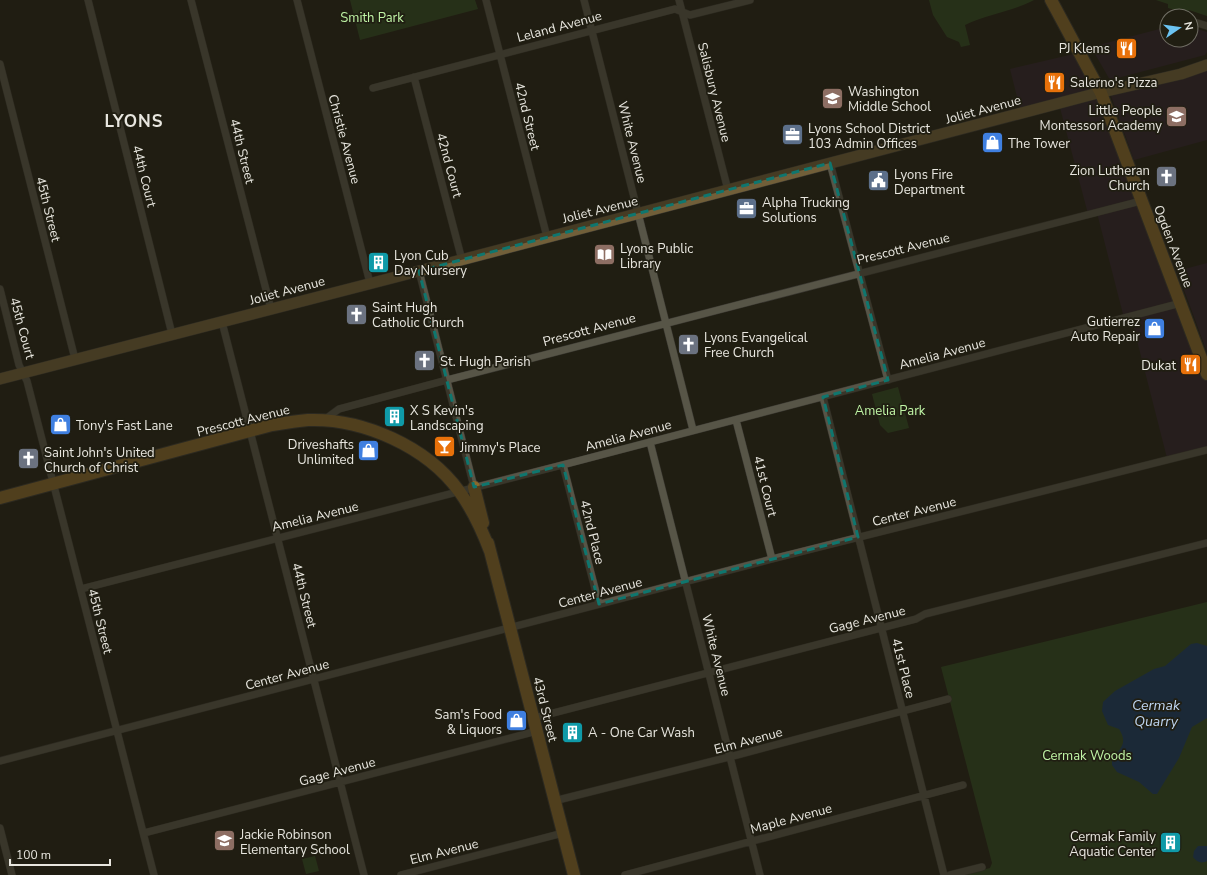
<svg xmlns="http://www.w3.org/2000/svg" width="1207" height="875" font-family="'Nunito Sans',sans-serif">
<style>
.commercial{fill:#2e1f2b}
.green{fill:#2e4721}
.water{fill:#143965}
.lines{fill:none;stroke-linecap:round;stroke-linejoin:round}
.street-casing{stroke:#3b3932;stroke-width:8}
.secondary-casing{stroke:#3b3932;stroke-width:12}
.primary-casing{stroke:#3b3932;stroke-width:14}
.street{stroke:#575547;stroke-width:7}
.secondary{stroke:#715f39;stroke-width:11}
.primary{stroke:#8b692a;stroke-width:12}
.marked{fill:none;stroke:#0f766e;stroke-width:3;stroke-dasharray:8 5;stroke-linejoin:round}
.labels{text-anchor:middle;stroke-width:3.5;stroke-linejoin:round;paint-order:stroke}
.park-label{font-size:13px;fill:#c0f5a6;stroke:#201e12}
.street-label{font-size:13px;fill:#e8e6df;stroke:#201e12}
.poi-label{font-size:13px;fill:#e8e6df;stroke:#201e12;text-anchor:start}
.water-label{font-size:14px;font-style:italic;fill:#bed5f1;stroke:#201e12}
.district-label{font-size:17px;font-weight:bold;letter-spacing:1px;fill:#e8e6df;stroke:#201e12}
</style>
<rect width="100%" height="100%" fill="#201e12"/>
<!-- commercial -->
<path class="commercial" d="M1167,27V40H1191V27L1207,32V52L1205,55L1110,80L1091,47Z
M1078,53L1100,95L1207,378V448L1167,458L1131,317L1124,318L1097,213L1088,214L1059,104L1021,113L1010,69Z
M1207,70V140L1134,160L1111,96L1192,76Z
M1207,263V352L1177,271Z"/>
<!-- green -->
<path class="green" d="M350,0H475L478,9L360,40Z
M929,0H1034C1011,12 988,14 965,25L970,45L961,47L959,42L947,37L933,15Z
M1156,0H1207V16L1189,10L1188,14L1168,8V4Z
M898,387L909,428L888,433L880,425L872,394Z
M1207,602V875H962L990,868L992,863L941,667Z
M315,856L319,871L306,874L302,859Z"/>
<!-- water -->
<path class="water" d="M1197,643L1207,646V718L1192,727L1179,758L1157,794H1153L1139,782L1117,772L1112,765V759C1121,748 1128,743 1119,729L1108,725L1102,711L1103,702L1115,691L1154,669L1165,666L1191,644Z
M1198,846H1207V861C1201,864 1197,862 1193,857L1194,851Z"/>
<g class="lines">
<defs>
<path id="street" d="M88,0L172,334
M191,0L271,309
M297,0L370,283
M486,0L547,237
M584,0L693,430
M679,0L728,190
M1173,15L1177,16
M1191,21L1207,26
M0,64L75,359
M414,77L462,260
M373,88L675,9L690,15L750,0
M830,163L888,380
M419,271L474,487
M0,289L19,365L27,381L154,875
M222,322L364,875
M823,397L944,875
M324,420L339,409L447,380L1141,201
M736,420L772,559
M650,442L760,875
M563,465L599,604
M81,589L570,463L1181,303
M534,718L916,619L925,614L1207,543
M0,761L772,559L1207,450
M554,801L737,755L948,699
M0,828L12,875
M144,833L537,731
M401,875L563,833
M625,875L963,785
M950,875L982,867"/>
<path id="secondary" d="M0,379L419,271L1094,94L1181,74L1207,65"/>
<path id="primary" d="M1051,0L1101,93L1207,374
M474,487L483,523
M0,498L272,425C284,423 296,421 308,420C363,418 427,447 459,491C473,510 482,530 490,551
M488,543L574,875"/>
</defs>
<!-- street casing -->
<use href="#street" class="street-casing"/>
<!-- secondary casing -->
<use href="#secondary" class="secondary-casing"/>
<!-- primary casing -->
<use href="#primary" class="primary-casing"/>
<!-- street -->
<use href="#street" class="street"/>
<!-- secondary -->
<use href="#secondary" class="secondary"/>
<!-- primary -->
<use href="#primary" class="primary"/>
</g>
<!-- marked area -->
<path d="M0 0H1207V875H0ZM830,163L888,380L823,397L858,537L599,604L563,465L474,487L419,271Z" fill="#201e12" fill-opacity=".55" fill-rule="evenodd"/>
<path class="marked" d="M830,163L888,380L823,397L858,537L599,604L563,465L474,487L419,271Z"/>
<!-- icons -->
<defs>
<symbol id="restaurant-square" viewBox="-11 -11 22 22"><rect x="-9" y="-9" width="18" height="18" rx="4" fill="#e8710a" stroke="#201e12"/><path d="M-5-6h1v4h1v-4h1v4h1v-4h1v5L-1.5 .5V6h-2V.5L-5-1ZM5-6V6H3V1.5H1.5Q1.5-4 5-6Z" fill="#fff"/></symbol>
<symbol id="school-square" viewBox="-11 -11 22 22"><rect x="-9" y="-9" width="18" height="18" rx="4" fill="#8d6e63" stroke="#201e12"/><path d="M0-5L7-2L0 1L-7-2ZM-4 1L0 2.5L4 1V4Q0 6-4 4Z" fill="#fff"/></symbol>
<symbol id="office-square" viewBox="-11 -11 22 22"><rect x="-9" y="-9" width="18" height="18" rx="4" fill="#5c6f8a" stroke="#201e12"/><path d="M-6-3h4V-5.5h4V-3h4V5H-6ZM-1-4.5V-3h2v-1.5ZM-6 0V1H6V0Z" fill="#fff"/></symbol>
<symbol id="shop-square" viewBox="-11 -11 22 22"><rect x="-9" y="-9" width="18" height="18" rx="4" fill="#3f7fe0" stroke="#201e12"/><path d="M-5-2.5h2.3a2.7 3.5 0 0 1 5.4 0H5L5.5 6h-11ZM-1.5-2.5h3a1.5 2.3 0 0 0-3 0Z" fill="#fff"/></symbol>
<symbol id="church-square" viewBox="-11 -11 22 22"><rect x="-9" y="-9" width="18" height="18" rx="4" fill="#6b7280" stroke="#201e12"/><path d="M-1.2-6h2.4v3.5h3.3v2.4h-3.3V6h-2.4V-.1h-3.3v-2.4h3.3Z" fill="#fff"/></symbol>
<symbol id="civic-square" viewBox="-11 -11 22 22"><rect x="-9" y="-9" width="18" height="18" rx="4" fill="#5c6f8a" stroke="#201e12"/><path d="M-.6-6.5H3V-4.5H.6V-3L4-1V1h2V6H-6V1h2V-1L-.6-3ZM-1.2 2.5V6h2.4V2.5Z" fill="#fff"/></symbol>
<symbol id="library-square" viewBox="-11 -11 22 22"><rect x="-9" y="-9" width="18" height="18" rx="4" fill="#8d6e63" stroke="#201e12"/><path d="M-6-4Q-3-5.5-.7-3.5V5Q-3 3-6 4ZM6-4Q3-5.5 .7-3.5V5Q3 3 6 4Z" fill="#fff"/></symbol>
<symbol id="building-square" viewBox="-11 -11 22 22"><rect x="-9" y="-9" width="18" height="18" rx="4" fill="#0f9aa8" stroke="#201e12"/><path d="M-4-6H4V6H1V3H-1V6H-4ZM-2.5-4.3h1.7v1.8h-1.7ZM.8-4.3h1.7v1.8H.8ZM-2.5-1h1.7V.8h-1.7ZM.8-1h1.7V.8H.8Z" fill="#fff"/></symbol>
<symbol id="bar-square" viewBox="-11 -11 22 22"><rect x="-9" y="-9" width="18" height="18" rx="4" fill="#e8710a" stroke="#201e12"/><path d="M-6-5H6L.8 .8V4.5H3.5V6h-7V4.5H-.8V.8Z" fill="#fff"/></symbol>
</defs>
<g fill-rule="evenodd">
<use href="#restaurant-square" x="1114" y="36" width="25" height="25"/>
<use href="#restaurant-square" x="1042" y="70" width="25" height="25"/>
<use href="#school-square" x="820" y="86" width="25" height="25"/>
<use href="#school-square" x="1164" y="104" width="25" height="25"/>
<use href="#office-square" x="780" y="122" width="25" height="25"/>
<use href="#shop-square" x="980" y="130" width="25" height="25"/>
<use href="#church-square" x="1154" y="164" width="25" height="25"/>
<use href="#civic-square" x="866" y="168" width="25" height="25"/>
<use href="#office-square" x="734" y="196" width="25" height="25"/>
<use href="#library-square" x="592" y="242" width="25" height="25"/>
<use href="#building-square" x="366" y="250" width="25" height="25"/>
<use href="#church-square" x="344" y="302" width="25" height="25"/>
<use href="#shop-square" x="1142" y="316" width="25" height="25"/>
<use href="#church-square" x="676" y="332" width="25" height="25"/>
<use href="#church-square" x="412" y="348" width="25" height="25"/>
<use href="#restaurant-square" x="1178" y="352" width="25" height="25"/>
<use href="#building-square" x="382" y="404" width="25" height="25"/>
<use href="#shop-square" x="48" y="412" width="25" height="25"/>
<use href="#bar-square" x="432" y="434" width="25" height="25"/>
<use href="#shop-square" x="356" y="438" width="25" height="25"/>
<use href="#church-square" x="16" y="446" width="25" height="25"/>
<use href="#shop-square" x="504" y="708" width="25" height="25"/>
<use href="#building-square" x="560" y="720" width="25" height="25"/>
<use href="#school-square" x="212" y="828" width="25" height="25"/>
<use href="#building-square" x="1158" y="830" width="25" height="25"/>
</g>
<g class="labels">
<!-- park labels -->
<g class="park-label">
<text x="372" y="22">Smith Park</text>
<text x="890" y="415">Amelia Park</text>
<text x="1087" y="760">Cermak Woods</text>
</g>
<!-- street labels -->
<g class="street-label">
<text transform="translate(559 26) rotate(-15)" y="5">Leland Avenue</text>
<text transform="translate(715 92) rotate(76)" y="5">Salisbury Avenue</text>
<text transform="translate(983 109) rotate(-15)" y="5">Joliet Avenue</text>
<text transform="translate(528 116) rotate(76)" y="5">42nd Street</text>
<text transform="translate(345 139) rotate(75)" y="5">Christie Avenue</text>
<text transform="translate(633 142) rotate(76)" y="5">White Avenue</text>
<text transform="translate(243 151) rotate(76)" y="5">44th Street</text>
<text transform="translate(450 165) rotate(75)" y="5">42nd Court</text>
<text transform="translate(145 176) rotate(76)" y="5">44th Court</text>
<text transform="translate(49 209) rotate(76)" y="5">45th Street</text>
<text transform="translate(600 209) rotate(-14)" y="5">Joliet Avenue</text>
<text transform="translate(1174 246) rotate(69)" y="5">Ogden Avenue</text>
<text transform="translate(903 248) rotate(-14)" y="5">Prescott Avenue</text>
<text transform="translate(287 290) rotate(-15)" y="5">Joliet Avenue</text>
<text transform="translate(23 328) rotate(75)" y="5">45th Court</text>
<text transform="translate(589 329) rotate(-15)" y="5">Prescott Avenue</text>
<text transform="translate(942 353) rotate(-15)" y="5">Amelia Avenue</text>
<text transform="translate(243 420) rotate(-14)" y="5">Prescott Avenue</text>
<text transform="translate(628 435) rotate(-15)" y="5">Amelia Avenue</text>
<text transform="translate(766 486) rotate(76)" y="5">41st Court</text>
<text transform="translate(914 511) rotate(-14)" y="5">Center Avenue</text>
<text transform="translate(315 516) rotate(-14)" y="5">Amelia Avenue</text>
<text transform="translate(593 532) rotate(76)" y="5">42nd Place</text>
<text transform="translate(600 592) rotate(-15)" y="5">Center Avenue</text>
<text transform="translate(305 595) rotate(76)" y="5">44th Street</text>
<text transform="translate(867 619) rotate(-14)" y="5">Gage Avenue</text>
<text transform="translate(101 621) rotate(76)" y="5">45th Street</text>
<text transform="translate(717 655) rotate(76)" y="5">White Avenue</text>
<text transform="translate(904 668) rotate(76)" y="5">41st Place</text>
<text transform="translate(287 674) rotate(-15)" y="5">Center Avenue</text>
<text transform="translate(546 709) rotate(76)" y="5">43rd Street</text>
<text transform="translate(748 740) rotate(-15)" y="5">Elm Avenue</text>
<text transform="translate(337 771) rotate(-15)" y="5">Gage Avenue</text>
<text transform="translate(791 818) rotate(-15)" y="5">Maple Avenue</text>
<text transform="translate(444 851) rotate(-14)" y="5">Elm Avenue</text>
</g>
<!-- poi labels -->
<g class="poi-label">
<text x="1110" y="53" text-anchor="end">PJ Klems</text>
<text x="1070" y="87">Salerno's Pizza</text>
<text x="848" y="96">Washington<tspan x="848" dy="15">Middle School</tspan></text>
<text x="1162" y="115" text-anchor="end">Little People<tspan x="1162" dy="15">Montessori Academy</tspan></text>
<text x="808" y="133">Lyons School District<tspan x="808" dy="15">103 Admin Offices</tspan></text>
<text x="1008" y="148">The Tower</text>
<text x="1150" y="175" text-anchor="end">Zion Lutheran<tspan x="1150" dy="15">Church</tspan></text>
<text x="894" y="179">Lyons Fire<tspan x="894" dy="15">Department</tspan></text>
<text x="762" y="207">Alpha Trucking<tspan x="762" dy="15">Solutions</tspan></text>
<text x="620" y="253">Lyons Public<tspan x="620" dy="15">Library</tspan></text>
<text x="394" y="260">Lyon Cub<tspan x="394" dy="15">Day Nursery</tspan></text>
<text x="372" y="312">Saint Hugh<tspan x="372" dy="15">Catholic Church</tspan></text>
<text x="1140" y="326" text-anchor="end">Gutierrez<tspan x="1140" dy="15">Auto Repair</tspan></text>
<text x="704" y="342">Lyons Evangelical<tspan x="704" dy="15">Free Church</tspan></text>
<text x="440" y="366">St. Hugh Parish</text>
<text x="1176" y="370" text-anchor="end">Dukat</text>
<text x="410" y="415">X S Kevin's<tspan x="410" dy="15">Landscaping</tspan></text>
<text x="76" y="430">Tony's Fast Lane</text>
<text x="354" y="449" text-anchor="end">Driveshafts<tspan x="354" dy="15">Unlimited</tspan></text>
<text x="460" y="452">Jimmy's Place</text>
<text x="44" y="457">Saint John's United<tspan x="44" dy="15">Church of Christ</tspan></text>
<text x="502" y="719" text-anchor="end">Sam's Food<tspan x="502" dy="15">&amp; Liquors</tspan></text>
<text x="588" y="737">A - One Car Wash</text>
<text x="240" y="839">Jackie Robinson<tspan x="240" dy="15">Elementary School</tspan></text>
<text x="1156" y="841" text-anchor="end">Cermak Family<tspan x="1156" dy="15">Aquatic Center</tspan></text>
</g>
<!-- water labels -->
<g class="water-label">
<text x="1156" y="710">Cermak<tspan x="1156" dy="16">Quarry</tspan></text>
</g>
<!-- district labels -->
<g class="district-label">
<text x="134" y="127">LYONS</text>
</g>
</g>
<!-- north arrow -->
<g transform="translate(1179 28) rotate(77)"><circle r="19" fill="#201e12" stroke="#706e64"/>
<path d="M0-3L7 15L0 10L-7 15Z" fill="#6bc3f2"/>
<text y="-6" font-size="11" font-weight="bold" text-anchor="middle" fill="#e8e6df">N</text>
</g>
<!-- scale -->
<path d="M10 859v6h100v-6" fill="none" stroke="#e8e6df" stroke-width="2"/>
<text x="16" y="859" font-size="12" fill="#e8e6df" stroke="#201e12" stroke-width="3" paint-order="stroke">100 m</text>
</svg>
